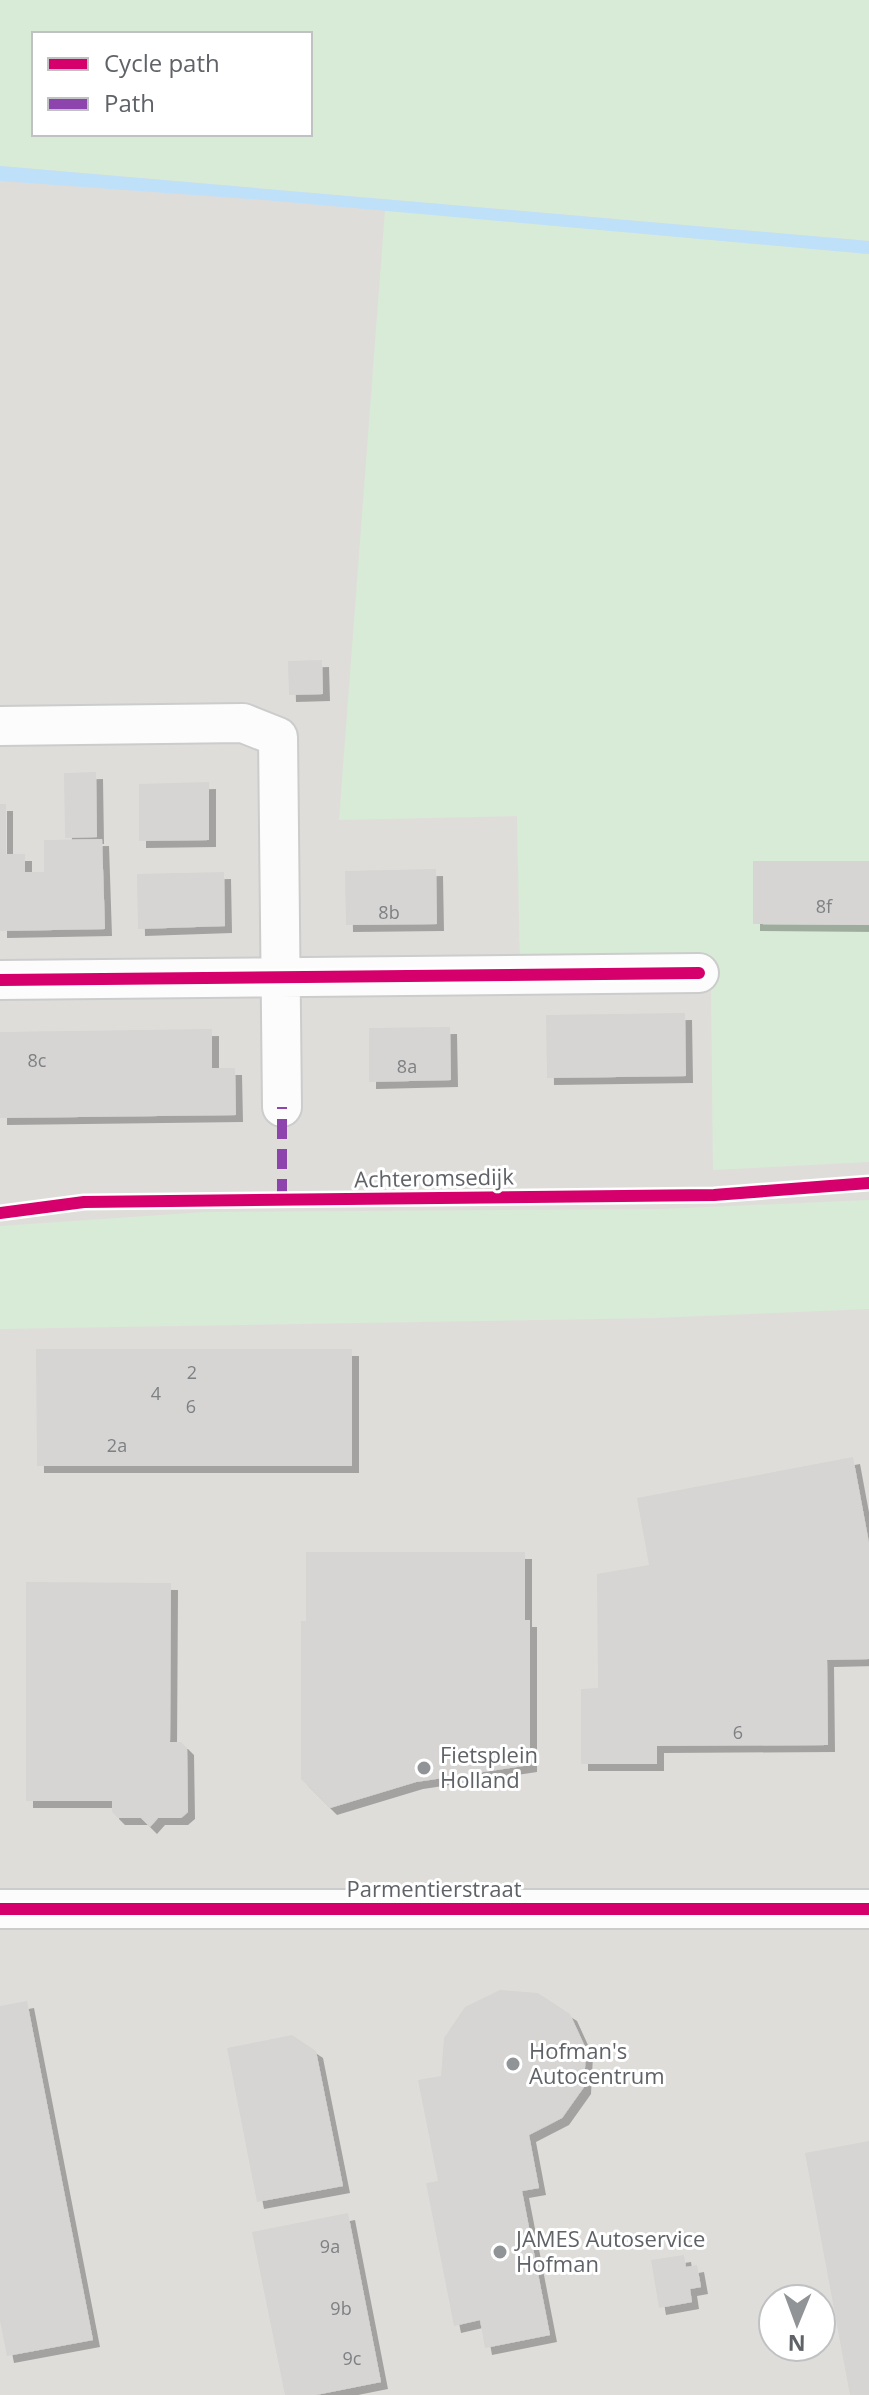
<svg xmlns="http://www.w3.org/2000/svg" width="869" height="2395" font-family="'Open Sans',sans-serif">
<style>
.industrial{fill:#dfddda;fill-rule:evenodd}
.green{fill:#d8ebd6;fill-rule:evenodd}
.water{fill:#bfe0f9}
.building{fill:#d6d5d3;filter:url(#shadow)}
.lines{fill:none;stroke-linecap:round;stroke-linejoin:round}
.minor-casing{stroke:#cbcccc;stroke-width:42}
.minor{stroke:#fdfcfc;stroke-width:38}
.quiet{stroke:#8e44ad;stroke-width:10;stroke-dasharray:20 10;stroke-linecap:butt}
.cycleway-casing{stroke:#fff;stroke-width:17}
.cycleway{stroke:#d6006c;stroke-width:12}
.poi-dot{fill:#919496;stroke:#fff;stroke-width:3}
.labels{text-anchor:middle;stroke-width:6;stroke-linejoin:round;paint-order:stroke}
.number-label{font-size:18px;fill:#7e8184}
.street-label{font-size:22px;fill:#5f6368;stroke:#fff}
.poi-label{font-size:22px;fill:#5f6368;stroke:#fff;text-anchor:start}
</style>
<defs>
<filter id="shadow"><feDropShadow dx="7" dy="7" stdDeviation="0" flood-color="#0004"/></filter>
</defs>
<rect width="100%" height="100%" fill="#efeeea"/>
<!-- industrial -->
<path class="industrial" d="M0,0H869V2395H0ZM34,34H310V134H34ZM773,2299H821V2347H773Z"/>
<!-- green -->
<path class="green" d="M0,0H869V241L0,166ZM34,34H310V134H34Z
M385,210L869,254V1162L713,1170L711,991L704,963L520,968L517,816L339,820Z
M869,1200V1309L655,1318L0,1329V1226L205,1212L662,1209Z"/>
<!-- water -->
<path class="water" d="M0,166L869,241V254L264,200L0,181Z"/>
<!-- building -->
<path class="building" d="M322,660L323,694L289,695L288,661Z
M96,772L97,837L65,838L64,773Z
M209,782V840L139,841V784Z
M0,804H6V854H25V872H44V840L102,839L105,929L0,931Z
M753,861H869V925L753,924Z
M436,869L437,924L346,925L345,871Z
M224,872L225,926L138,929L137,874Z
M685,1013L686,1076L547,1078L546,1015Z
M450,1027L451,1080L369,1082V1028Z
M212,1029V1068H235L236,1115L0,1118V1032Z
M36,1349H352V1466H37Z
M853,1457L869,1543V1659L827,1660L828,1745L657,1746V1764H581V1689L598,1688L597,1574L649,1565L637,1498Z
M306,1552H525V1620H530V1765L416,1782L330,1808L301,1779V1621H306Z
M26,1582L171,1583L170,1742H181L187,1748L188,1812L181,1818H158L150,1827L141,1818H118L112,1812V1801H26Z
M500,1990L538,1993L570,2014L586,2049L584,2087L562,2118L529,2135L539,2188L522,2191L550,2335L485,2348L480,2320L454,2326L426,2183L438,2181L418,2080L441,2076L444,2038L465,2007Z
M27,2001L93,2340L7,2356L0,2321V2006Z
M292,2035L316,2051L343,2186L257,2202L227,2048Z
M869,2141V2395H850L805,2153Z
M348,2213L381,2382L316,2395H285L252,2232Z
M684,2255L686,2267L697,2265L701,2287L690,2289L692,2302L659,2308L651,2260Z"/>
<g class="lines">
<defs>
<path id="minor" d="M0,726L243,723L278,737L282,1107
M0,980L699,973
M0,1909H869"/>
</defs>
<!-- minor casing -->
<use href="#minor" class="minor-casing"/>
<!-- minor -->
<use href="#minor" class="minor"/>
<!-- quiet -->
<path class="quiet" d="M282,1199V1107"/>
<defs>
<path id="cycleway" d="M0,980L699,973
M0,1213L84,1202L714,1195L869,1183
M0,1909H869"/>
</defs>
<!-- cycleway casing -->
<use href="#cycleway" class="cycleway-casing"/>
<!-- cycleway -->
<use href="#cycleway" class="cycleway"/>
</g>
<!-- markers -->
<g class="poi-dot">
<circle cx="424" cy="1768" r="8"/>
<circle cx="513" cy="2064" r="8"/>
<circle cx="500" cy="2252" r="8"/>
</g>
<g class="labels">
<!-- number labels -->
<g class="number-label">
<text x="824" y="913">8f</text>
<text x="389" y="919">8b</text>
<text x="37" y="1067">8c</text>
<text x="407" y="1073">8a</text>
<text x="192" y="1379">2</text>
<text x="156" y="1400">4</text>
<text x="191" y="1413">6</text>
<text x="117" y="1452">2a</text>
<text x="738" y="1739">6</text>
<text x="330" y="2253">9a</text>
<text x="341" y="2315">9b</text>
<text x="352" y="2365">9c</text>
</g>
<!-- street labels -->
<g class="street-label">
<text transform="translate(434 1178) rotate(-1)" y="8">Achteromsedijk</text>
<text x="434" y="1897">Parmentierstraat</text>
</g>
<!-- poi labels -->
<g class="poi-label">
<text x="440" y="1763">Fietsplein<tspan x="440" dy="25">Holland</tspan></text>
<text x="529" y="2059">Hofman's<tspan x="529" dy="25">Autocentrum</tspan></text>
<text x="516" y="2247">JAMES Autoservice<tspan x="516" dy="25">Hofman</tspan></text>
</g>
</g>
<!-- legend -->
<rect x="32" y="32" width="280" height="104" fill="#ffffff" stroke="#bfc1c3" stroke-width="2"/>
<rect x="48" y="58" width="40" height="12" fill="#d6006c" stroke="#bfc1c3" stroke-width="2"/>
<text x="104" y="72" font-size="24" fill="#5f6368">Cycle path</text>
<rect x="48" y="98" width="40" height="12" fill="#8e44ad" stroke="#bfc1c3" stroke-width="2"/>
<text x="104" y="112" font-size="24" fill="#5f6368">Path</text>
<!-- north arrow -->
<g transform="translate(797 2323) rotate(181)"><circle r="38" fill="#ffffff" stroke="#bfc1c3" stroke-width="2"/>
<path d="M0-6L14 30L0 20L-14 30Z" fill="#919496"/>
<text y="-12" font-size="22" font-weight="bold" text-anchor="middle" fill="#5f6368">N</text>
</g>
</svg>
